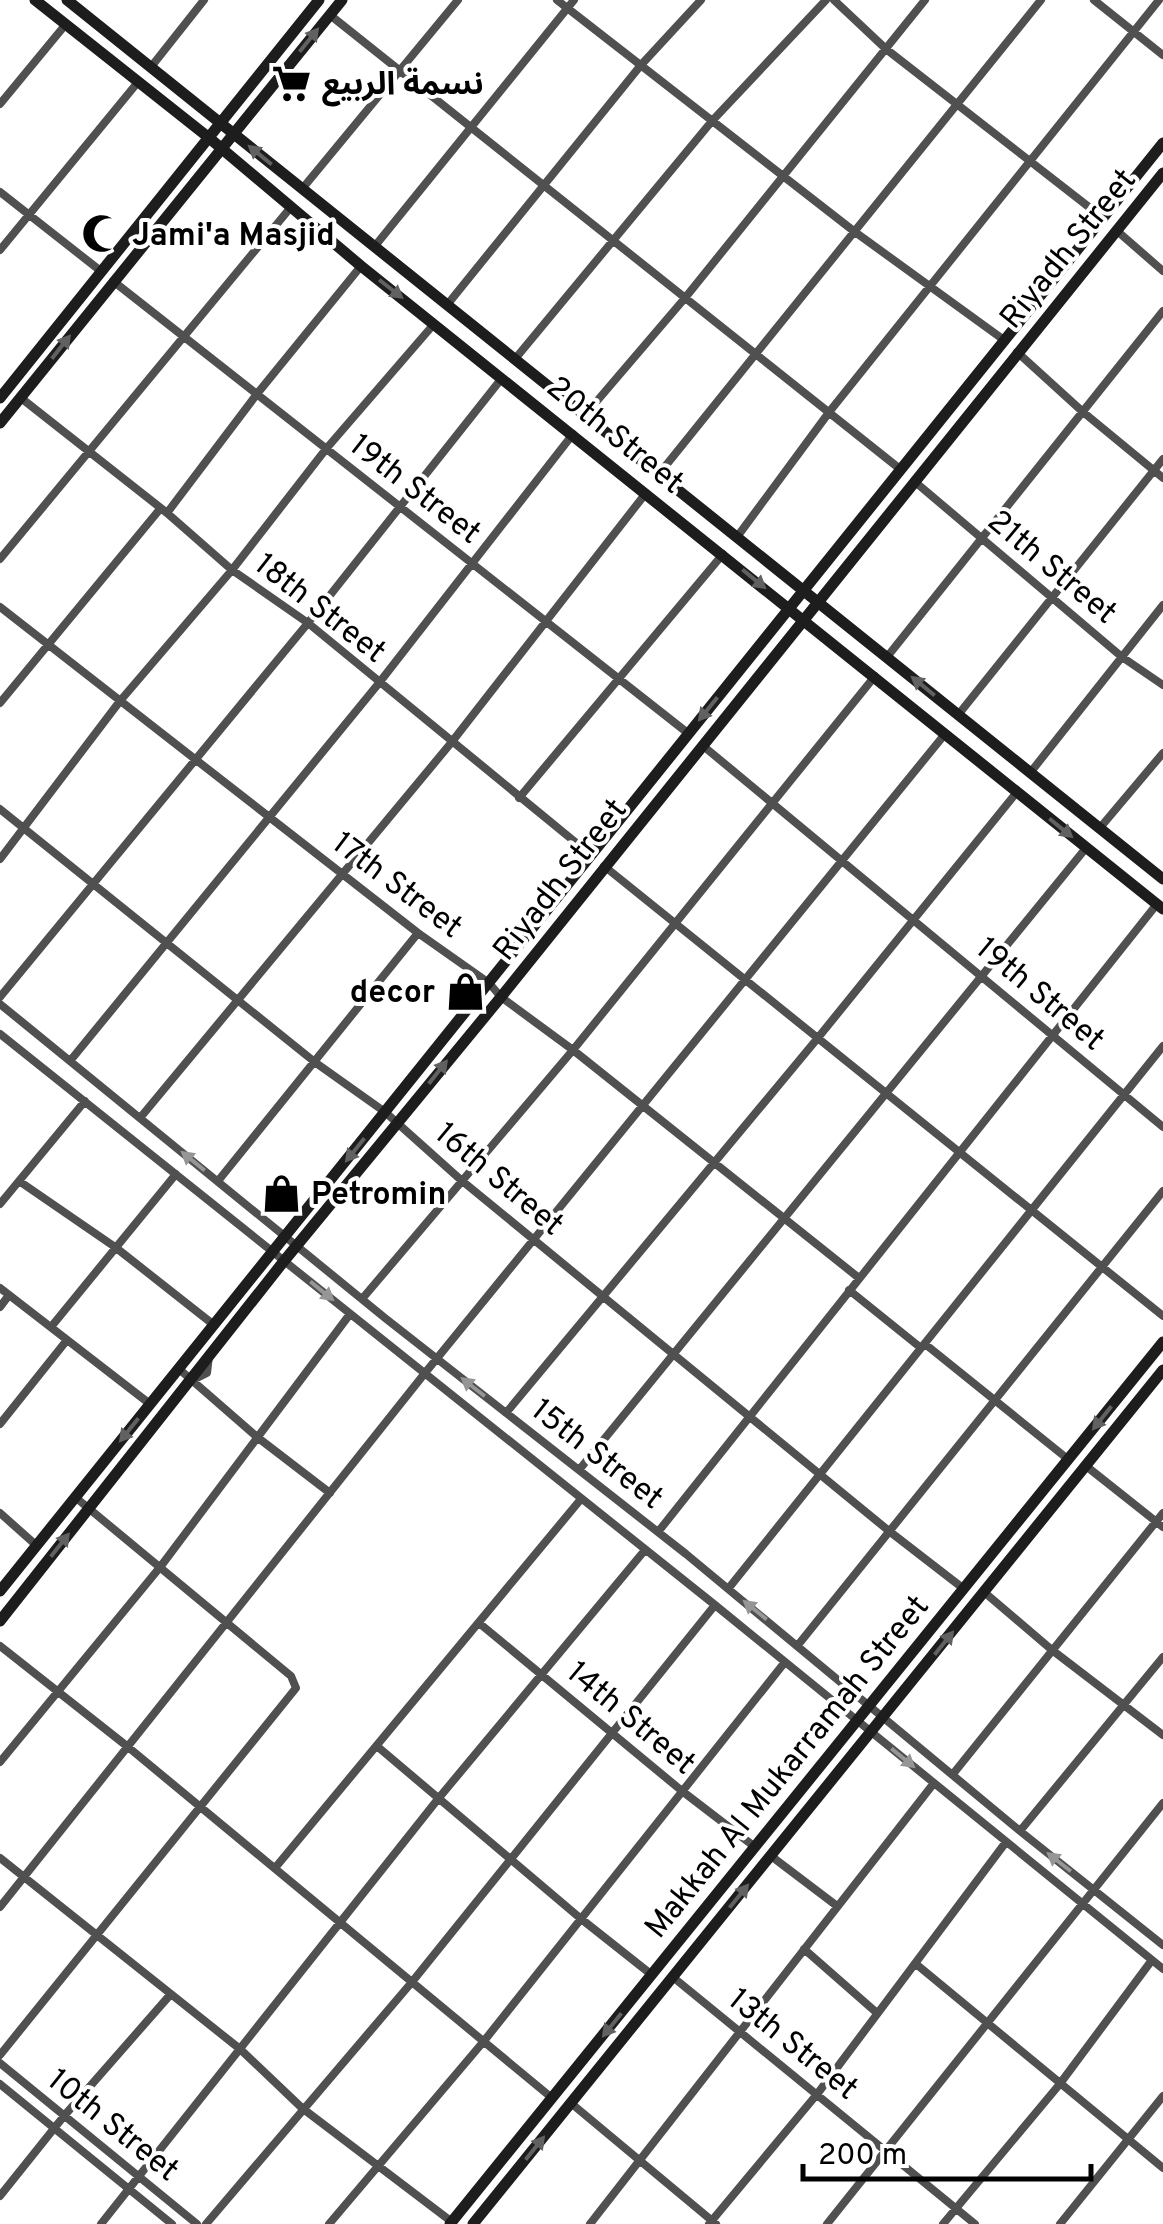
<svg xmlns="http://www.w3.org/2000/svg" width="1163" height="2224" font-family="Overpass,'Noto Sans Arabic',sans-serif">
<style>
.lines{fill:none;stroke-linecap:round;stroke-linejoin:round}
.street{stroke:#505050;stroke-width:8}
.secondary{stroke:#1d1d1d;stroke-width:11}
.oneway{fill:#616161}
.oneway2{fill:#969696}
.labels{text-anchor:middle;stroke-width:8;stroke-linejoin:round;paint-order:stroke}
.poi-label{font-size:32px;font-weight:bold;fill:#000;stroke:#fff;text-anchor:start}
.street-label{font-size:32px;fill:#000;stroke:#fff}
</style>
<rect width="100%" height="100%" fill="#fff"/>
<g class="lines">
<!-- street -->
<path class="street" d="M557,0L855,232L1004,340
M834,0L886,49L1103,218
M1094,0L1163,55
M330,15L900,469
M151,67L204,0
M0,104L66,24
M302,189L458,0
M0,192L102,272
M1116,230L1163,271
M375,246L574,0
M0,250L138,82
M113,281L689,734
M447,305L641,65L701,0
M1017,352L1083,412L1163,478
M515,359L712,121L826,0
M21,398L167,513L232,570L308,623L591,855
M585,415L685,298L925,0
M659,474L1041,0
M914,481L1122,657L1163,685
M167,513L257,394L361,266
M737,537L830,411L1159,0
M0,559L291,207
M0,607L418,933L489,983L501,997L573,1050L859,1278
M887,657L1163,311
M0,703L160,509
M958,715L1163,459
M702,745L1163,1127
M1030,773L1163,605
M519,798L723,554
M0,809L316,1063L385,1112L461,1180L889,1531L964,1589
M1099,829L1163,753
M0,859L120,701L232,570L326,449L434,324
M604,866L1163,1316
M0,997L308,623L502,378
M0,1004L385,1318L686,1554L1020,1831L1163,1945
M0,1034L715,1605L1163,1969
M70,1061L379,683L573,434
M140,1118L451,743L646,493
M19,1181L115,1247L214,1325
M218,1181L418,933
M0,1204L85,1101
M0,1288L150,1404
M849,1290L921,1348
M362,1299L573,1050L875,676
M0,1307L9,1295
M51,1327L176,1174
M925,1344L1069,1460
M179,1369L257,1437L330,1493
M195,1379L207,1373L209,1356
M506,1413L817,1039L1017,792
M0,1424L67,1340
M1086,1466L1163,1527
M579,1470L1086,848
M0,1513L36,1545
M658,1532L1157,904
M728,1589L1163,1046
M984,1592L1052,1650L1163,1735
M479,1623L682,1791L755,1847
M798,1645L1163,1191
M0,1646L128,1747L552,2098
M378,1747L580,1918L652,1975
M0,1762L161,1566L350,1314
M953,1774L1163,1513
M1020,1831L1163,1657
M771,1856L837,1906
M0,1858L240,2049L302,2108L452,2222
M275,1868L581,1499
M0,1907L425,1373L945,734
M804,1949L877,2013
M916,1964L1163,2168
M674,1978L975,2224
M0,2055L296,1688L291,1676L75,1497
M0,2063L197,2224
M0,2084L172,2224
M572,2104L716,2224
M0,2196L64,2116L170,1995
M101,2224L438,1799L645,1550
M206,2224L412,1982L715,1605
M329,2224L484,2041L785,1662
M590,2224L934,1783
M709,2224L818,2093L1006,1842
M827,2224L1163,1803
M943,2224L1059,2085L1152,1960
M1060,2224L1163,2096"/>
<!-- secondary -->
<path class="secondary" d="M35,0L208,137L361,266L1163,909
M67,0L1163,879
M0,398L319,0
M0,423L342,0
M0,1591L1163,143
M0,1621L284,1261L501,997L1163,173
M450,2224L1163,1342
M473,2224L1163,1370"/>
</g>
<!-- one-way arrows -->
<defs><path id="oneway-solid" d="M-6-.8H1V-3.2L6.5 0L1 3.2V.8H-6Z" transform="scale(2.5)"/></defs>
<g class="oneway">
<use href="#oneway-solid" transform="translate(309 40) rotate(-51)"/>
<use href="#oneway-solid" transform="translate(260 155) rotate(-141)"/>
<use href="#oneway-solid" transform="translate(391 289) rotate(38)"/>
<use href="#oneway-solid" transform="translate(61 347) rotate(-52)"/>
<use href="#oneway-solid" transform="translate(754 579) rotate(39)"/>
<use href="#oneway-solid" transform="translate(923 686) rotate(-141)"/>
<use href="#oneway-solid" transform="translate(708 709) rotate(129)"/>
<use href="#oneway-solid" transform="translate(1061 828) rotate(39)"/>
<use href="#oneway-solid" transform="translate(438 1072) rotate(-52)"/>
<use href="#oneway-solid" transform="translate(355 1150) rotate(129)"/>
<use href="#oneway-solid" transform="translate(1102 1418) rotate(129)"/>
<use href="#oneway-solid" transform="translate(129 1430) rotate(129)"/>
<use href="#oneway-solid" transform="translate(60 1545) rotate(-52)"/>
<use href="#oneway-solid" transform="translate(944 1643) rotate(-51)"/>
<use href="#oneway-solid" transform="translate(739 1896) rotate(-51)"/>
<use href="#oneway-solid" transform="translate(612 2025) rotate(129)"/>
<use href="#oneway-solid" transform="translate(535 2148) rotate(-51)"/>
</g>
<g class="oneway2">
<use href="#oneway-solid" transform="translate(193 1161) rotate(-141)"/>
<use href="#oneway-solid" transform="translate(322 1291) rotate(39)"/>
<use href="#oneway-solid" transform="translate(473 1387) rotate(-142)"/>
<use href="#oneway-solid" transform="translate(755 1610) rotate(-141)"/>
<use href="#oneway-solid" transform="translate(903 1758) rotate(39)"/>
<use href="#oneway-solid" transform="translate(1059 1862) rotate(-142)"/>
</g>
<!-- icons -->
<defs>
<symbol id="supermarket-bare" viewBox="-9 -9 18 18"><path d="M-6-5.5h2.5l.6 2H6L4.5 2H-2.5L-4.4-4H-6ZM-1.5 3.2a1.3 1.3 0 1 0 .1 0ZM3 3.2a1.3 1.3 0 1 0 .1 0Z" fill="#000" stroke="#fff" stroke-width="2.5" paint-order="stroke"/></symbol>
<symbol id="mosque-bare" viewBox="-9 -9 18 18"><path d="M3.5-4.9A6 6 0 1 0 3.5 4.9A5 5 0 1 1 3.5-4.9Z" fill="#000" stroke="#fff" stroke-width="2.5" paint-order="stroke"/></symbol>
<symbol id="shop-bare" viewBox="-9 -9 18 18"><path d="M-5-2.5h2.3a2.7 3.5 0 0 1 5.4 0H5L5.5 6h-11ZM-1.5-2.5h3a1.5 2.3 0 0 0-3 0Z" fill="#000" stroke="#fff" stroke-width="2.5" paint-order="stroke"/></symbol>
</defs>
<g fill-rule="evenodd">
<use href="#supermarket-bare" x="264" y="56" width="55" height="55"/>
<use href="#mosque-bare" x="74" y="206" width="55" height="55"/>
<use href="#shop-bare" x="438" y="964" width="55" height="55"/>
<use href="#shop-bare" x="254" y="1166" width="55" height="55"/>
</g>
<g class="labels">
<!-- poi labels -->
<g class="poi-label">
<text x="322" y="94">نسمة الربيع</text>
<text x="132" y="245">Jami'a Masjid</text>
<text x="435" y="1002" text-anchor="end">decor</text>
<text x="311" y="1204">Petromin</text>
</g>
<!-- street labels -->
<g class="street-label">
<text transform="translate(1067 248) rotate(-51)" y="11">Riyadh Street</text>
<text transform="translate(616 434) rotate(39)" y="11">20th Street</text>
<text transform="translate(416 488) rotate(38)" y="11">19th Street</text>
<text transform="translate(1053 566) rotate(40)" y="11">21th Street</text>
<text transform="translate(321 607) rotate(38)" y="11">18th Street</text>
<text transform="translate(559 879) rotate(-52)" y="11">Riyadh Street</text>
<text transform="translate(398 884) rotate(37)" y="11">17th Street</text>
<text transform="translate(1041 993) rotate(40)" y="11">19th Street</text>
<text transform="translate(500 1178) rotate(40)" y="11">16th Street</text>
<text transform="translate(598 1453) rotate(38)" y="11">15th Street</text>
<text transform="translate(632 1717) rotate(40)" y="11">14th Street</text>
<text transform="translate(786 1766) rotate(-51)" y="11">Makkah Al Mukarramah Street</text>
<text transform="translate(794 2043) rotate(39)" y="11">13th Street</text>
<text transform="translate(114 2124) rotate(39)" y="11">10th Street</text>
</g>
</g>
<!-- scale -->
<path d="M803 2164v15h288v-15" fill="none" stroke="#000000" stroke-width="5"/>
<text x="818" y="2164" font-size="30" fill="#000000" stroke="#ffffff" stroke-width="8" paint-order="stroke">200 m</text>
</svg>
